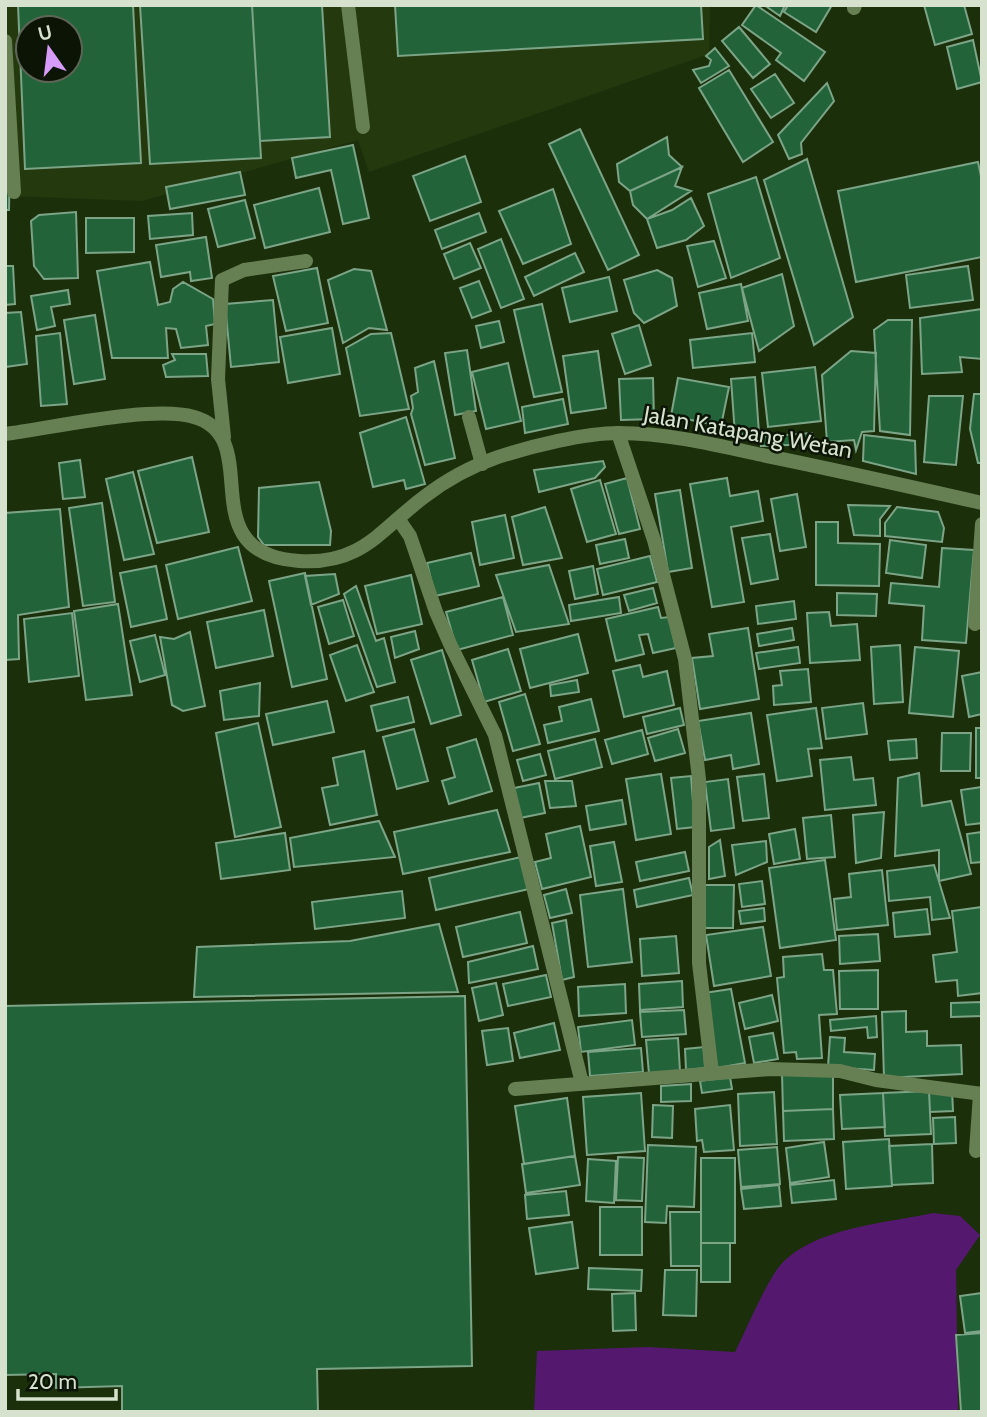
<svg xmlns="http://www.w3.org/2000/svg" width="987" height="1417" font-family="Cabin,sans-serif">
<style>
.built{fill:#25390f;fill-rule:evenodd}
.green{fill:#54196f}
.building{fill:#23633a;stroke:#7ca487;stroke-width:2;fill-rule:evenodd}
.lines{fill:none;stroke-linecap:round;stroke-linejoin:round}
.service{stroke:#667f53;stroke-width:14}
.minor{stroke:#667f53;stroke-width:14}
.tertiary{stroke:#667f53;stroke-width:14}
.labels{text-anchor:middle;stroke-width:5;stroke-linejoin:round;paint-order:stroke}
.street-label{font-size:23px;fill:#d6e2ce;stroke:#0c1406}
</style>
<rect width="100%" height="100%" fill="#1c2f0b"/>
<!-- built -->
<path class="built" d="M5,5H710L709,54L369,172L358,140L142,201L11,196ZM28,28H70V70H28Z"/>
<!-- green -->
<path class="green" d="M933,1213L960,1216L980,1235L956,1270L958,1412H534L537,1351L648,1347L735,1352C748,1326 759,1298 774,1274C803,1228 883,1224 933,1213Z"/>
<!-- building -->
<path class="building" d="M18,5H133L141,163L25,169ZM28,28H70V70H28Z
M140,5H252L261,158L150,164Z
M252,5H322L330,137L260,141Z
M395,5H701L703,39L398,56Z
M756,5L825,52L804,81L776,60L781,53L742,25Z
M764,5H785L780,16Z
M788,5H832L816,32L784,12Z
M924,5H964L972,34L935,45Z
M739,27L770,64L753,78L722,41Z
M973,40L982,82L957,89L947,47Z
M715,48L729,66L701,83L693,70L709,66L711,60L706,56Z
M729,70L773,142L743,162L699,88Z
M775,74L794,103L771,118L751,89Z
M827,83L834,101L801,143L802,154L789,159L778,135Z
M580,129L639,255L608,270L549,144Z
M667,137L669,155L682,167L630,191L619,182L617,164Z
M353,145L369,218L343,224L331,170L296,178L292,158Z
M465,156L481,202L430,221L413,176Z
M5,159H10L9,210H5Z
M807,159L853,317L814,345L764,180Z
M978,162L982,181V257L856,282L838,191Z
M682,167L675,186L691,191L647,219L633,205L630,191Z
M240,172L245,195L170,209L166,187Z
M756,177L780,258L731,278L708,194Z
M319,188L330,232L265,248L254,205Z
M553,189L571,244L523,264L499,211Z
M691,198L704,226L686,240L657,248L647,219L672,210Z
M245,200L255,238L218,247L208,209Z
M76,212L78,278L44,279L34,266L31,221L39,215Z
M192,213L193,235L150,239L148,216Z
M479,213L486,232L442,249L435,230Z
M86,218H134V252L86,253Z
M206,237L212,278L191,281L190,272L161,277L156,245Z
M501,239L524,299L501,308L478,249Z
M714,241L726,278L698,287L687,246Z
M470,243L481,268L454,279L444,254Z
M575,253L584,272L534,296L525,277Z
M150,262L158,305L170,302L173,289L183,282L213,299L215,324L206,326L208,345L181,348L176,329L166,328L168,358H112L97,271Z
M5,266H13L15,304L5,305Z
M968,266L973,300L910,308L906,275Z
M317,268L328,323L286,331L273,276Z
M354,269L371,271L387,330L369,328L343,343L328,280Z
M657,270L672,278L677,306L644,323L634,313L624,280Z
M782,274L794,326L759,351L742,288Z
M609,277L617,311L570,322L562,288Z
M479,281L491,311L472,318L460,288Z
M741,284L748,321L707,329L699,293Z
M68,290L70,304L51,307L55,326L37,330L31,296Z
M273,300L279,362L231,367L225,304Z
M542,304L562,392L534,397L514,310Z
M982,309V359L960,357L962,372L922,374L920,318Z
M21,312L27,364L5,367V313Z
M95,315L105,379L74,384L64,320Z
M888,320H912L910,435L880,431L874,330Z
M499,321L504,342L481,348L476,326Z
M639,325L651,365L625,374L612,334Z
M332,328L340,374L288,383L280,337Z
M60,333L67,404L41,406L36,336Z
M391,333L409,409L360,416L346,348L371,334Z
M752,333L755,362L693,368L690,340Z
M467,350L476,411L455,415L445,353Z
M598,351L606,408L571,413L563,356Z
M851,351L876,353L874,431L862,432L856,450L854,440L827,442L822,375Z
M172,354H206L208,376L166,377L163,365L175,360Z
M434,361L455,458L425,465L411,414L413,408L411,396L418,392L415,368Z
M508,363L521,421L486,429L472,372Z
M815,367L821,421L768,427L762,373Z
M755,377L759,433L735,435L731,379Z
M653,378L654,419L621,420L619,379Z
M678,378L729,387L721,426L671,416Z
M974,394H982V463H978L970,429Z
M929,396H963L956,465L924,462Z
M563,399L568,424L525,433L522,407Z
M406,417L425,484L406,489L404,480L373,487L360,433Z
M812,433L814,444L761,446L760,437Z
M864,435L915,441L916,474L863,461Z
M192,457L209,532L157,543L138,471Z
M80,460L85,497L63,499L59,463Z
M603,461L605,467L595,478L539,492L534,470Z
M133,472L154,554L124,560L106,479Z
M627,478L640,529L619,534L605,484Z
M727,478L730,496L758,491L763,521L731,527L744,602L712,607L690,484Z
M600,480L616,534L587,542L571,489Z
M319,482L331,531L330,545H264L258,537L259,488Z
M680,490L692,568L668,572L655,494Z
M797,494L806,547L780,551L771,499Z
M102,503L115,602L83,606L69,508Z
M848,505L890,506L880,519V536L854,535Z
M545,507L562,558L523,565L512,517Z
M897,507L938,512L944,528L942,542L885,536V523Z
M60,509L69,607L18,615L19,659L5,660V513Z
M505,515L514,558L480,565L472,522Z
M816,522H838V543L880,544L879,586L816,585Z
M770,534L778,579L751,584L742,538Z
M625,539L629,558L600,564L596,545Z
M890,540L926,545L922,578L886,573Z
M238,547L252,601L178,619L166,565Z
M942,548L974,550L966,643L922,640L924,606L889,603L891,583L939,587Z
M471,553L479,586L435,596L427,563Z
M650,556L657,582L603,595L597,569Z
M549,565L569,624L516,632L496,575Z
M156,566L167,619L131,627L120,573Z
M593,566L598,594L575,599L569,571Z
M305,573L327,679L292,687L269,581Z
M335,574L339,594L311,605L305,576Z
M411,575L422,624L377,634L365,586Z
M356,586L376,641L384,638L395,682L377,687L344,594Z
M653,588L657,603L629,611L624,595Z
M837,593L877,594L876,616L837,615Z
M503,597L513,635L457,650L446,612Z
M619,597L621,613L571,621L569,605Z
M343,600L354,636L329,644L318,607Z
M794,601L796,619L758,624L756,606Z
M118,604L132,695L86,700L74,611Z
M658,607L661,618L669,617L676,648L653,653L648,634L639,635L644,654L616,661L606,619Z
M264,610L273,656L216,668L207,622Z
M829,612L831,626L857,624L860,660L810,663L807,613Z
M72,613L79,676L29,682L24,619Z
M748,628L759,699L700,709L692,658L713,656L709,634Z
M792,628L794,640L759,646L757,634Z
M415,631L419,649L395,658L391,637Z
M190,632L205,706L183,711L172,705L160,637L174,639Z
M578,634L588,673L530,688L520,649Z
M155,635L165,675L140,682L130,641Z
M357,645L374,692L346,701L330,655Z
M900,645L903,702L874,704L871,647Z
M798,647L800,663L759,669L756,653Z
M915,647L959,651L953,717L909,713Z
M508,649L521,691L484,702L472,660Z
M442,650L461,715L431,724L411,660Z
M640,665L643,677L667,671L674,705L624,717L613,671Z
M808,669L811,702L774,705L773,686L782,685L780,671Z
M982,672V714L969,717L962,676Z
M577,680L579,692L551,696L550,685Z
M260,683L259,716L224,720L220,691Z
M525,694L540,744L513,751L499,702Z
M408,697L414,722L377,731L371,706Z
M591,699L599,731L548,743L544,725L562,721L559,707Z
M327,701L334,732L273,745L266,714Z
M863,703L867,734L826,739L822,708Z
M680,708L684,725L647,734L643,717Z
M816,708L822,748L808,749L812,776L777,781L767,715Z
M751,713L759,764L733,769L731,755L705,760L698,721Z
M258,723L281,827L235,837L216,733Z
M976,728H982V778H976Z
M414,729L428,781L397,789L383,737Z
M678,729L685,753L655,761L648,738Z
M642,730L648,754L612,764L605,740Z
M942,733H971L970,771H941Z
M476,739L492,791L449,804L442,781L455,777L447,748Z
M595,739L602,767L555,779L548,751Z
M916,739L917,758L890,760L888,741Z
M364,751L377,815L330,825L322,788L338,785L333,758Z
M540,754L546,775L523,781L517,760Z
M851,757L854,780L873,778L876,805L825,810L820,760Z
M919,773L922,806L951,801L971,874L939,881V850L895,856L898,778Z
M661,774L671,834L636,840L626,779Z
M764,774L769,818L743,821L737,777Z
M691,776L695,827L677,829L671,778Z
M728,779L734,828L711,831L705,782Z
M545,781H572L576,806L550,808Z
M539,783L545,813L520,818L514,788Z
M982,787V823L966,825L961,790Z
M622,800L626,824L590,830L586,806Z
M497,810L510,852L403,874L394,832Z
M884,812L881,858L856,863L853,815Z
M831,815L835,857L807,859L803,818Z
M379,821L395,857L294,867L290,838Z
M580,826L591,877L542,889L535,862L551,858L546,834Z
M795,829L800,859L774,864L769,834Z
M982,832V862L971,863L967,834Z
M285,833L290,870L221,879L216,843Z
M720,840L725,876L709,879V847Z
M766,841L767,862L736,875L732,845Z
M614,842L622,882L596,886L590,846Z
M685,852L689,871L640,881L636,862Z
M521,857L529,889L436,910L429,878Z
M825,860L836,940L780,948L769,868Z
M934,865L950,918L932,920L930,897L889,901L887,871Z
M882,870L888,925L837,930L834,899L851,897L849,874Z
M689,878L693,895L637,907L634,890Z
M762,881L765,904L742,907L739,884Z
M705,885H734L733,928H705Z
M566,889L572,913L550,918L544,895Z
M623,889L632,962L588,967L580,895Z
M402,891L405,918L315,929L312,902Z
M982,907V993L958,996L957,980L936,982L933,955L957,952L952,911Z
M764,908L765,921L741,924L739,911Z
M927,909L930,934L895,937L893,913Z
M520,912L527,943L463,957L456,927Z
M566,920L574,977L562,980L552,923Z
M439,924L458,992L194,997L197,947L350,941Z
M763,927L771,976L714,986L706,935Z
M878,934L880,961L840,964L839,936Z
M676,936L679,973L642,976L640,939Z
M533,946L538,969L469,983L468,962Z
M822,954L824,970H833L837,1014L819,1015L822,1058L797,1059L796,1052L784,1053L777,978L784,977L783,957Z
M878,970V1009H840L839,971Z
M546,975L551,997L508,1006L503,984Z
M682,981L683,1007L640,1010L639,984Z
M496,983L503,1015L479,1021L472,988Z
M625,984L626,1013L579,1016L578,987Z
M731,989L745,1063L717,1068L704,993Z
M772,995L778,1021L745,1029L739,1003Z
M465,996L472,1366L317,1369L318,1412H122V1386L56,1388V1374L5,1375V1006Z
M982,1002V1016L951,1017V1003Z
M684,1010L686,1034L642,1037L640,1012Z
M906,1011V1032L927,1031V1046L961,1045L962,1074L884,1078L882,1012Z
M876,1016L877,1037L868,1038L867,1027L831,1031L830,1020Z
M632,1020L635,1045L581,1052L578,1027Z
M554,1023L560,1050L520,1058L514,1033Z
M508,1028L513,1061L487,1065L482,1031Z
M773,1033L778,1059L754,1063L749,1037Z
M830,1037L845,1038L844,1052L875,1054L874,1070L828,1067Z
M678,1038L680,1071L649,1074L646,1040Z
M704,1047L705,1068L686,1070L685,1049Z
M641,1048L643,1072L590,1076L588,1052Z
M833,1073V1109L783,1111L782,1074Z
M730,1077L732,1089L702,1093L700,1081Z
M691,1084V1101L661,1102V1086Z
M952,1090L953,1111L930,1112L929,1091Z
M929,1091L931,1134L885,1136L883,1093Z
M774,1092L777,1144L740,1146L738,1094Z
M641,1093L645,1151L587,1155L583,1097Z
M883,1093L885,1127L842,1129L840,1095Z
M567,1098L575,1156L524,1164L515,1106Z
M653,1105L673,1106L672,1138L652,1137Z
M730,1105L734,1150L704,1152L702,1140L697,1141L695,1109Z
M833,1109L834,1139L784,1141L783,1111Z
M955,1117L956,1143L934,1144L933,1118Z
M889,1139L892,1186L846,1189L843,1142Z
M824,1142L829,1177L790,1183L786,1148Z
M932,1144L933,1183L892,1185L889,1146Z
M648,1145L696,1147L694,1207L667,1206L666,1223L645,1222Z
M777,1147L780,1184L741,1187L738,1150Z
M575,1156L580,1185L526,1193L522,1164Z
M618,1157L644,1158L642,1201L616,1200Z
M701,1158H735V1243H701Z
M588,1159L616,1161L614,1203L586,1201Z
M834,1180L836,1199L792,1203L790,1185Z
M779,1185L781,1206L744,1209L741,1189Z
M566,1191L569,1215L527,1219L525,1195Z
M600,1207H642V1255H600Z
M670,1212H701V1266H671Z
M572,1222L578,1268L536,1274L529,1228Z
M701,1243H730V1282H701Z
M589,1268L642,1270L641,1291L588,1289Z
M665,1270H697L696,1316L663,1315Z
M635,1293L636,1330L613,1331L612,1294Z
M982,1293V1331L965,1333L960,1296Z
M982,1333V1412H961L956,1335Z"/>
<g class="lines">
<!-- service -->
<path class="service" d="M348,5L363,127
M5,41L14,192
M469,417L482,464
M975,624L982,524
M976,1151L980,1094"/>
<!-- minor -->
<path class="minor" d="M854,8L855,5
M618,433L654,540L685,659L699,779V963L712,1073
M224,437L218,379L222,280L244,270L306,261
M399,520L410,536L436,612L451,646L495,735L582,1083
M515,1089L770,1069L840,1071L876,1080L982,1094"/>
<!-- tertiary -->
<path class="tertiary" d="M5,434C53,428 152,405 194,417C268,438 187,553 299,561C362,565 381,529 424,497C446,480 472,466 498,457C532,446 584,433 619,433C665,433 712,444 757,454C832,469 907,486 982,503"/>
</g>
<g class="labels">
<!-- street labels -->
<g class="street-label">
<text transform="translate(748 432) rotate(10)" y="8">Jalan Katapang Wetan</text>
</g>
</g>
<!-- border -->
<rect width="987" height="1417" fill="none" stroke="#d6e2ce" stroke-width="14"/>
<!-- north arrow -->
<g transform="translate(49 49) rotate(346)"><circle r="33" fill="#0c1406" stroke="#5d6656" stroke-width="2"/>
<path d="M0-5L12 26L0 18L-12 26Z" fill="#d79bf9"/>
<text y="-10" font-size="19" font-weight="bold" text-anchor="middle" fill="#d6e2ce">U</text>
</g>
<!-- scale -->
<path d="M18 1389v10h98v-10" fill="none" stroke="#d6e2ce" stroke-width="3.5"/>
<text x="28" y="1389" font-size="21" fill="#d6e2ce" stroke="#0c1406" stroke-width="5" paint-order="stroke">20 m</text>
</svg>
